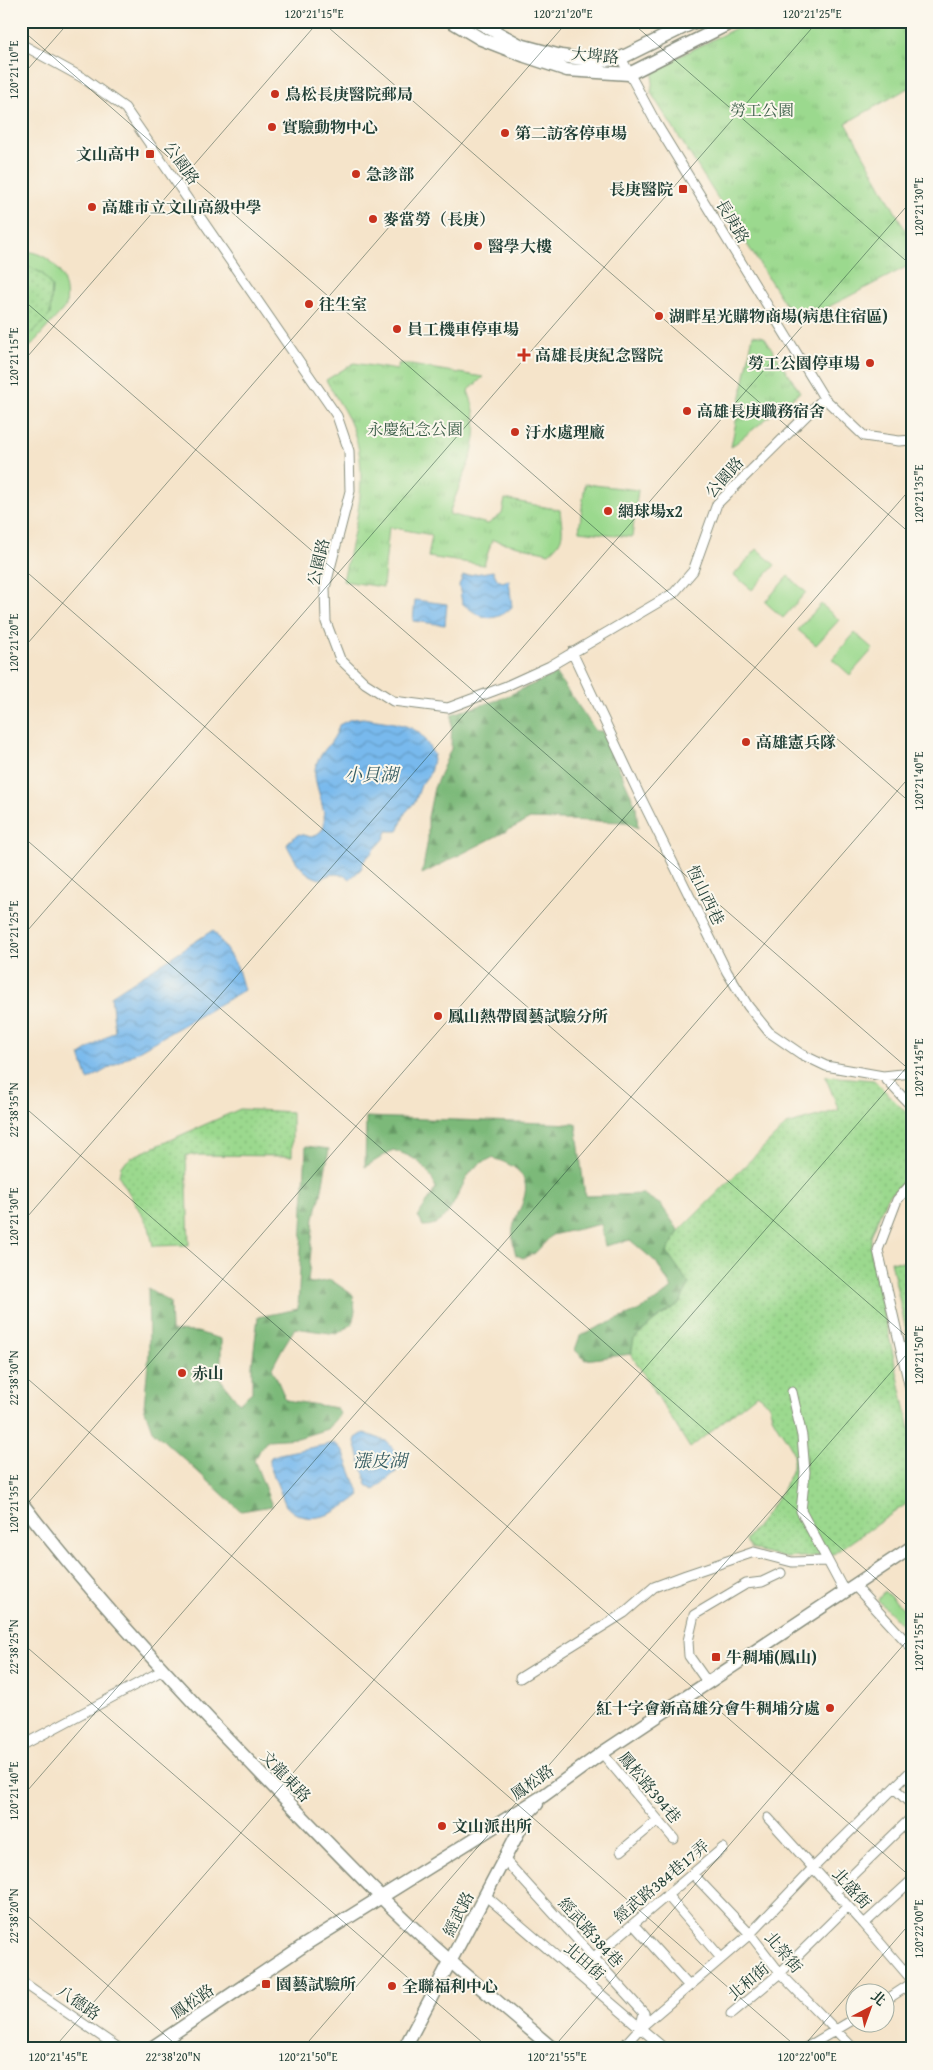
<svg xmlns="http://www.w3.org/2000/svg" width="933" height="2070" font-family="'Gentium Book Plus','Noto Serif TC',serif">
<style>
.grass{fill:url(#grass-dots);stroke:#5d8b61}
.forest{fill:url(#forest-firs);stroke:#4e7b56}
.park{fill:url(#park-tufts);stroke:#5d8b61}
.pitch{fill:#9bd98e;stroke:#5d8b61}
.water{fill:url(#water-waves);stroke:#4c7b90}
.lines{fill:none;stroke-linecap:round;stroke-linejoin:round}
.street-casing{stroke:#8a907f;stroke-width:11}
.secondary-casing{stroke:#8a907f;stroke-width:15}
.street{stroke:#fff;stroke-width:9}
.secondary{stroke:#fff;stroke-width:12}
.ticks{fill:none;stroke:#1f3d34;stroke-width:1;stroke-opacity:0.45}
.poi-dot{fill:#c8321e;stroke:#fbf7ec;stroke-width:2}
.labels{text-anchor:middle;stroke-width:4;stroke-linejoin:round;paint-order:stroke}
.street-label{font-size:16px;fill:#1f3d34;stroke:#fbf7ec}
.poi-label{font-size:16px;font-weight:bold;fill:#1f3d34;stroke:#fbf7ec;text-anchor:start}
.park-label{font-size:16px;fill:#385c46;stroke:#fbf7ec}
.water-label{font-size:18px;font-style:italic;fill:#355c62;stroke:#fbf7ec}
.neatline{fill:none;stroke:#1f3d34;stroke-width:2}
.ticks-label{font-size:12px;text-anchor:middle;fill:#1f3d34}
</style>
<defs>
<pattern id="grass-dots" width="8" height="8" patternUnits="userSpaceOnUse" patternTransform="scale(1.25)"><rect width="8" height="8" fill="#9bd98e"/><path d="M2 2h.1M6 6h.1" fill="none" stroke="#85bb7b" stroke-width="1.8" stroke-linecap="round"/></pattern>
<pattern id="forest-firs" width="22" height="20" patternUnits="userSpaceOnUse" patternTransform="scale(1.25)"><rect width="22" height="20" fill="#7cb979"/><path d="M5 1l3.5 6h-7zM16 11l3.5 6h-7z" fill="#659864"/></pattern>
<pattern id="park-tufts" width="24" height="20" patternUnits="userSpaceOnUse" patternTransform="scale(1.25)"><rect width="24" height="20" fill="#9bd98e"/><path d="M3 7l-1-3M5 7V3M7 7l1-3M15 17l-1-3M17 17v-4M19 17l1-3" fill="none" stroke="#85bb7b"/></pattern>
<pattern id="water-waves" width="16" height="10" patternUnits="userSpaceOnUse" patternTransform="scale(1.25)"><rect width="16" height="10" fill="#78b9ed"/><path d="M0 5q4-4 8 0t8 0" fill="none" stroke="#6298c1"/></pattern>
</defs>
<rect width="100%" height="100%" fill="#fbf7ec"/>
<filter id="ink" filterUnits="userSpaceOnUse"><feTurbulence type="fractalNoise" baseFrequency=".02" numOctaves="2"/><feDisplacementMap in="SourceGraphic" scale="10" xChannelSelector="R" yChannelSelector="G"/><feConvolveMatrix kernelMatrix="1 2 1 2 8 2 1 2 1" color-interpolation-filters="sRGB"/></filter>
<filter id="wash" filterUnits="userSpaceOnUse"><feTurbulence type="fractalNoise" baseFrequency=".0096" numOctaves="4" result="noise"/><feDisplacementMap in="SourceGraphic" scale="20" xChannelSelector="R" yChannelSelector="G"/><feGaussianBlur stdDeviation="1.12" result="paint"/><feColorMatrix in="noise" values="0 0 0 0 0 0 0 0 0 0 0 0 0 0 0 0 0 1.4 0 .05"/><feComposite in="paint" operator="in"/></filter>
<g filter="url(#wash)">
<rect width="100%" height="100%" fill="#f5e4ca"/>
<!-- grass -->
<path class="grass" d="M21,265L32,268L43,274L52,287L50,315L21,344Z
M825,1076L874,1080L912,1118V1174L886,1199L871,1236V1257L912,1438V1500L832,1555L786,1558L752,1549L745,1540C761,1521 798,1478 793,1453C791,1443 780,1431 775,1422C768,1408 773,1405 757,1394L690,1448L631,1354L633,1339L654,1321L680,1303L673,1262L667,1252L679,1231L786,1125L839,1110Z
M240,1109L292,1112V1156L186,1155L189,1245L153,1246L149,1227L119,1176L121,1166L132,1157Z
M891,1261L912,1263V1358Z"/>
<!-- forest -->
<path class="forest" d="M556,674L596,731H602L636,806L638,828L625,822L530,819L422,874L428,839V817L434,788L451,749L452,714L498,700Z
M366,1117L576,1124L585,1196L643,1194L661,1205L679,1231L667,1252L689,1284L680,1303L654,1321L634,1339L631,1354L585,1360L575,1350L580,1336C614,1318 642,1315 672,1288L656,1262L630,1240L605,1246L601,1224L552,1235L535,1253L523,1258L516,1255C513,1244 511,1235 514,1224C516,1215 522,1207 524,1198C531,1174 513,1164 492,1158C488,1160 482,1162 478,1165C456,1182 455,1227 423,1226L418,1216L436,1188C426,1164 417,1158 393,1150L365,1167Z
M306,1146L329,1149L321,1195L314,1218L308,1282L313,1283L331,1280L353,1295L355,1311L352,1324L337,1334L295,1328L282,1349L272,1368L286,1400L337,1408L340,1414L327,1429L298,1438L268,1440L259,1450L254,1460L272,1506L241,1511L152,1430L144,1407L149,1352L148,1288L170,1302L171,1331L197,1332L221,1339V1380L239,1403L252,1392V1365L258,1317L298,1309Z"/>
<!-- park -->
<path class="park" d="M750,21H912V86L846,123L912,242V264L797,323L651,93L654,69Z
M753,335L764,337L800,392L731,447Z
M354,363L397,370L399,363L483,377L468,391C488,439 464,469 449,514L488,524L502,514L505,499L560,510C562,531 567,538 549,553L492,540L484,565L428,557L432,535L389,527L383,587L343,581C354,528 374,472 349,420C342,406 333,393 326,380Z
M884,1591L912,1616V1636L878,1600Z"/>
<!-- pitch -->
<path class="pitch" d="M21,251C51,251 70,276 66,306L21,357V344L50,315L52,287L43,274L32,268L21,265Z
M585,484L638,490L632,537L579,531Z
M757,549L775,565L752,590L734,575Z
M788,576L806,592L783,618L765,602Z
M821,604L839,620L816,645L798,630Z
M855,633L873,649L850,675L832,659Z"/>
<!-- water -->
<path class="water" d="M493,571L497,579L502,582L509,580L512,607C493,625 480,618 462,603L459,585L463,576Z
M415,600L447,604L445,625L413,621Z
M363,718C379,721 404,722 418,732C425,738 429,747 434,755L430,773L421,785L415,802L405,813L398,831H387L384,839L364,861L361,869L350,879C342,873 329,872 321,879C304,876 294,860 287,845L289,841L299,834L311,837C314,836 318,834 321,831C331,822 316,789 315,776C313,754 334,747 339,725L351,719Z
M213,930L237,966L244,990L88,1080L80,1055L115,1031L111,996Z
M364,1433L386,1441L402,1459L397,1471L374,1490L367,1485L355,1442L356,1438Z
M335,1443L343,1451L360,1495C339,1512 309,1530 286,1506L269,1464L271,1457L279,1454Z"/>
</g>
<g filter="url(#ink)">
<g class="lines">
<defs>
<path id="street" d="M21,44L83,78L125,108L337,416L349,451L350,491L325,588L326,622L340,659L365,683L393,701L448,708L504,687L550,666L674,593L693,571L717,504L824,398
M621,58L656,123L824,398L864,436L899,441L912,440
M572,652L639,794L727,972L748,1006L769,1032L801,1054L826,1066L883,1076L912,1073
M883,1076L912,1107
M912,1183L897,1200L878,1250L912,1397
M792,1392L802,1436L805,1472L801,1511L844,1591
M854,1585L912,1648
M520,1678L624,1613L654,1587L686,1575L754,1552L792,1562L827,1561
M708,1683L689,1656L688,1641L694,1615L746,1584L762,1582L781,1573
M21,1746L163,1670
M602,1753L674,1839
M894,1788L912,1805
M768,1818L864,1924L912,1980
M621,1851L658,1820
M505,1860L644,2013L640,2028
M693,1874L750,1934L780,1973L854,2049
M835,1892L912,1817
M667,1895L721,1958
M486,1896L665,2049
M633,1924L689,1986
M864,1924L912,1880
M594,1957L723,1848
M21,1981L120,2049
M886,2000L912,1983
M731,2014L780,1973L847,1907
M621,2049L640,2028L750,1934L813,1868L912,1770
M804,2049L856,2018"/>
<path id="secondary" d="M451,21L481,39L525,56L567,70L629,74L734,21
M476,21L520,45L561,56L599,61L621,58L696,21
M21,1502C82,1583 151,1657 220,1731C273,1786 326,1842 380,1896C435,1951 495,1999 553,2049
M150,2049L306,1944L543,1796L602,1753L912,1547
M404,2049L529,1812L537,1804"/>
</defs>
<!-- street casing -->
<use href="#street" class="street-casing"/>
<!-- secondary casing -->
<use href="#secondary" class="secondary-casing"/>
<!-- street -->
<use href="#street" class="street"/>
<!-- secondary -->
<use href="#secondary" class="secondary"/>
</g>
</g>
<!-- ticks -->
<path class="ticks" d="M321,21L912,535M630,21L912,266M21,29L912,804M21,77L70,21M21,298L912,1072M21,364L319,21M21,567L912,1341M21,651L568,21M21,835L912,1610M21,938L818,21M21,1104L912,1878M21,1224L912,200M21,1373L799,2049M21,1511L912,487M21,1642L490,2049M21,1798L912,774M21,1910L181,2049M53,2049L912,1061M302,2049L912,1348M552,2049L912,1635M801,2049L912,1921"/>
<!-- markers -->
<g class="poi-dot">
<circle cx="275" cy="94" r="5"/>
<circle cx="272" cy="127" r="5"/>
<circle cx="505" cy="133" r="5"/>
<rect x="145" y="149" width="10" height="10" rx="2.5"/>
<circle cx="356" cy="174" r="5"/>
<rect x="678" y="184" width="10" height="10" rx="2.5"/>
<circle cx="92" cy="207" r="5"/>
<circle cx="373" cy="219" r="5"/>
<circle cx="478" cy="246" r="5"/>
<circle cx="309" cy="304" r="5"/>
<circle cx="659" cy="316" r="5"/>
<circle cx="397" cy="329" r="5"/>
<path d="M521.5 347.5h5v5h5v5h-5v5h-5v-5h-5v-5h5z"/>
<circle cx="870" cy="363" r="5"/>
<circle cx="687" cy="411" r="5"/>
<circle cx="515" cy="432" r="5"/>
<circle cx="608" cy="511" r="5"/>
<circle cx="746" cy="742" r="5"/>
<circle cx="438" cy="1016" r="5"/>
<circle cx="182" cy="1373" r="5"/>
<rect x="711" y="1652" width="10" height="10" rx="2.5"/>
<circle cx="830" cy="1708" r="5"/>
<circle cx="442" cy="1826" r="5"/>
<rect x="261" y="1979" width="10" height="10" rx="2.5"/>
<circle cx="392" cy="1986" r="5"/>
</g>
<g class="labels">
<!-- street labels -->
<g class="street-label">
<text transform="translate(595 55) rotate(5)" y="6">大埤路</text>
<text transform="translate(182 163) rotate(55)" y="6">公園路</text>
<text transform="translate(733 221) rotate(59)" y="6">長庚路</text>
<text transform="translate(724 477) rotate(-48)" y="6">公園路</text>
<text transform="translate(318 562) rotate(-77)" y="6">公園路</text>
<text transform="translate(706 895) rotate(64)" y="6">恆山西巷</text>
<text transform="translate(286 1776) rotate(46)" y="6">文龍東路</text>
<text transform="translate(532 1782) rotate(-35)" y="6">鳳松路</text>
<text transform="translate(650 1787) rotate(50)" y="6">鳳松路394巷</text>
<text transform="translate(661 1881) rotate(-40)" y="6">經武路384巷17弄</text>
<text transform="translate(852 1888) rotate(48)" y="6">北盛街</text>
<text transform="translate(458 1914) rotate(-63)" y="6">經武路</text>
<text transform="translate(591 1932) rotate(48)" y="6">經武路384巷</text>
<text transform="translate(784 1952) rotate(50)" y="6">北榮街</text>
<text transform="translate(585 1961) rotate(41)" y="6">北田街</text>
<text transform="translate(748 1981) rotate(-40)" y="6">北和街</text>
<text transform="translate(192 2001) rotate(-34)" y="6">鳳松路</text>
<text transform="translate(79 2002) rotate(35)" y="6">八德路</text>
</g>
<!-- poi labels -->
<g class="poi-label">
<text x="285" y="100">鳥松長庚醫院郵局</text>
<text x="282" y="133">實驗動物中心</text>
<text x="515" y="139">第二訪客停車場</text>
<text x="140" y="160" text-anchor="end">文山高中</text>
<text x="366" y="180">急診部</text>
<text x="673" y="195" text-anchor="end">長庚醫院</text>
<text x="102" y="213">高雄市立文山高級中學</text>
<text x="383" y="225">麥當勞（長庚）</text>
<text x="488" y="252">醫學大樓</text>
<text x="319" y="310">往生室</text>
<text x="669" y="322">湖畔星光購物商場(病患住宿區)</text>
<text x="407" y="335">員工機車停車場</text>
<text x="535" y="361">高雄長庚紀念醫院</text>
<text x="860" y="369" text-anchor="end">勞工公園停車場</text>
<text x="697" y="417">高雄長庚職務宿舍</text>
<text x="525" y="438">汙水處理廠</text>
<text x="618" y="517">網球場x2</text>
<text x="756" y="748">高雄憲兵隊</text>
<text x="448" y="1022">鳳山熱帶園藝試驗分所</text>
<text x="192" y="1379">赤山</text>
<text x="726" y="1663">牛稠埔(鳳山)</text>
<text x="820" y="1714" text-anchor="end">紅十字會新高雄分會牛稠埔分處</text>
<text x="452" y="1832">文山派出所</text>
<text x="276" y="1990">園藝試驗所</text>
<text x="402" y="1992">全聯福利中心</text>
</g>
<!-- park labels -->
<g class="park-label">
<text x="762" y="116">勞工公園</text>
<text x="415" y="435">永慶紀念公園</text>
</g>
<!-- water labels -->
<g class="water-label">
<text x="371" y="781">小貝湖</text>
<text x="380" y="1467">漲皮湖</text>
</g>
</g>
<!-- margin -->
<rect width="933" height="2070" fill="none" stroke="#fbf7ec" stroke-width="55"/>
<!-- north arrow -->
<g transform="translate(870 2008) rotate(41)"><circle r="24" fill="#fbf7ec" stroke="#a3ada2"/>
<path d="M0-4L9 19L0 12L-9 19Z" fill="#c8321e"/>
<text y="-8" font-size="14" font-weight="bold" text-anchor="middle" fill="#1f3d34">北</text>
</g>
<rect x="28" y="28" width="878" height="2014" class="neatline"/>
<g class="ticks-label">
<text x="314" y="18">120°21'15"E</text>
<text x="563" y="18">120°21'20"E</text>
<text x="812" y="18">120°21'25"E</text>
<text transform="translate(14 70) rotate(-90)" y="4">120°21'10"E</text>
<text transform="translate(919 207) rotate(-90)" y="4">120°21'30"E</text>
<text transform="translate(14 357) rotate(-90)" y="4">120°21'15"E</text>
<text transform="translate(919 494) rotate(-90)" y="4">120°21'35"E</text>
<text transform="translate(14 643) rotate(-90)" y="4">120°21'20"E</text>
<text transform="translate(919 781) rotate(-90)" y="4">120°21'40"E</text>
<text transform="translate(14 930) rotate(-90)" y="4">120°21'25"E</text>
<text transform="translate(919 1068) rotate(-90)" y="4">120°21'45"E</text>
<text transform="translate(14 1110) rotate(-90)" y="4">22°38'35"N</text>
<text transform="translate(14 1217) rotate(-90)" y="4">120°21'30"E</text>
<text transform="translate(919 1355) rotate(-90)" y="4">120°21'50"E</text>
<text transform="translate(14 1378) rotate(-90)" y="4">22°38'30"N</text>
<text transform="translate(14 1504) rotate(-90)" y="4">120°21'35"E</text>
<text transform="translate(919 1642) rotate(-90)" y="4">120°21'55"E</text>
<text transform="translate(14 1647) rotate(-90)" y="4">22°38'25"N</text>
<text transform="translate(14 1791) rotate(-90)" y="4">120°21'40"E</text>
<text transform="translate(14 1916) rotate(-90)" y="4">22°38'20"N</text>
<text transform="translate(919 1929) rotate(-90)" y="4">120°22'00"E</text>
<text x="58" y="2061">120°21'45"E</text>
<text x="173" y="2061">22°38'20"N</text>
<text x="308" y="2061">120°21'50"E</text>
<text x="557" y="2061">120°21'55"E</text>
<text x="807" y="2061">120°22'00"E</text>
</g>
</svg>
